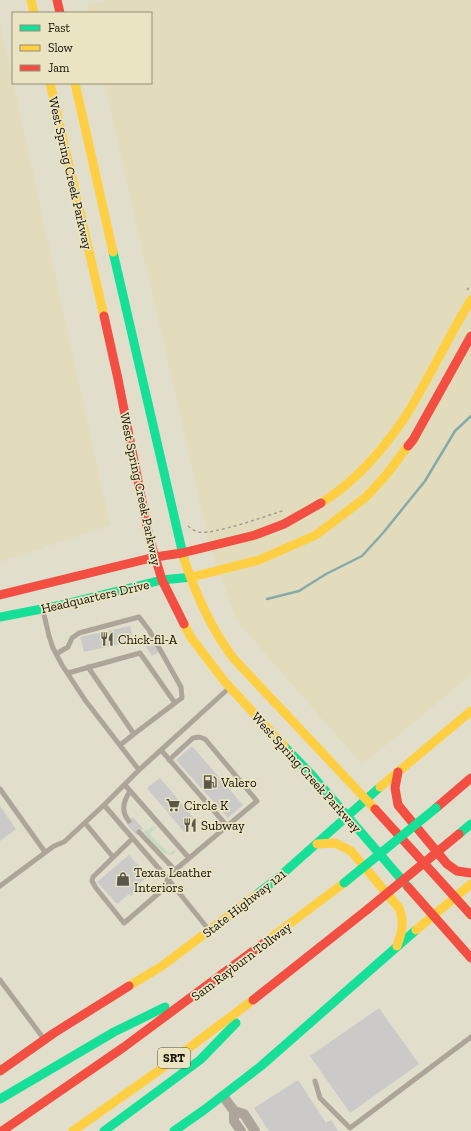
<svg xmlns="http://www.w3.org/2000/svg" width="471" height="1131" font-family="'Zilla Slab',serif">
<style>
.built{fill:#e2dcbd}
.green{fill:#c8dbc1}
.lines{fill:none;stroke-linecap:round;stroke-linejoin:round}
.stream{stroke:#85aaab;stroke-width:2.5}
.building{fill:#cbcac9}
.path{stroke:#a39d92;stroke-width:1.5;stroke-dasharray:3 3;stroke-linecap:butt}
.lane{stroke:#ada599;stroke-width:5}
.street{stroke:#ada599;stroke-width:10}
.fast{stroke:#16e098;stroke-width:9}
.slow{stroke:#ffcf43;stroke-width:9}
.jam{stroke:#f24e42;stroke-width:9}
.fast-bridge{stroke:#16e098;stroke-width:9}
.jam-bridge{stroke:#f24e42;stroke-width:9}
.labels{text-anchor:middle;stroke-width:3.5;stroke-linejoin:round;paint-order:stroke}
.shield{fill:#eae4c2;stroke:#524e3d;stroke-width:1}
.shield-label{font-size:12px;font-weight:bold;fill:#110e04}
.street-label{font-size:13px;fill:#110e04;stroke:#eae4c2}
.poi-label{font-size:13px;fill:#110e04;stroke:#eae4c2;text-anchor:start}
</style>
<rect width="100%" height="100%" fill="#e1decb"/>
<!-- built -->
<path class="built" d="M107,0H471V675L362,765L237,621L211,551L104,83H151V13H89L87,5Z
M0,22L110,525L0,562Z"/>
<!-- green -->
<path class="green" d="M153,826L156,828L150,834L169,853L176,850L174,854C160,857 151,841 143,832L146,829L148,830Z"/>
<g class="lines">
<!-- stream -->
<path class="stream" d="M267,599L299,591L326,574L362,556L383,533L425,481L455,431L471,416"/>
</g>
<!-- building -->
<path class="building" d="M130,626L134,641L84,652L80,637Z
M151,638L159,652L152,656L143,642Z
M192,746L243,805L228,818L176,760Z
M160,778L198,823L185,833L147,788Z
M0,806L16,829L0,841Z
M133,817L143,829L136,835L126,823Z
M129,855L148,876L138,885L140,888L131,896L129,894L117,904L97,882Z
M379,1008L419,1064L350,1113L310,1056Z
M298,1080L326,1123L331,1120L338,1131H269L254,1108Z"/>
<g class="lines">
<!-- path -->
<path class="path" d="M467,290L471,285
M188,526C191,529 195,531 199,532C214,535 269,515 285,510"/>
<!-- lane -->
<path class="lane" d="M43,610L49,636L53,648L62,665L85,700L139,770
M56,654L68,647L72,638L79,633L139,617L149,630L181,687L182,698L175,703
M68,673L140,653L175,703L134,734L88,667
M120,745L134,734
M161,750L227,826
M125,785L189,858
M0,789L45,852
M129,821C120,811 124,800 130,791
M85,823L113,857
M139,832L175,870
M132,839L93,877L92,881L96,888L124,923L159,893L175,870L257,801L205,739L199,737L193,738L169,760
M0,886L54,846L64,842L104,805
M209,930L168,879L104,805L139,770L229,688
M0,980L44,1039
M315,1081L320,1098L350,1128L471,1037"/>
<!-- street -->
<path class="street" d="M223,1096L234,1111V1121L241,1131
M234,1111L244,1114L255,1131"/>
<!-- fast -->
<path class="fast" d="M113,252L184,559
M0,617L57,606L162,580L192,577
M284,746L310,773L408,887
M459,834L471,824
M256,895L279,877L380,787
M0,1099L114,1032L165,1007
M104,1131L200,1060L236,1023
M174,1131L204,1110L261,1066L416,930"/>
<!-- slow -->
<path class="slow" d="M31,0L34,13
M50,83L104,316
M75,83L113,252
M321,503C350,485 373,461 393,434C398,427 403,421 407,414C430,377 448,337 471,300
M184,559C196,595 211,629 234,659L375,809
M192,577L259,560L316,535L366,497L387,474L408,446
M184,624L190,636L225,682L284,746
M380,787L471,711
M317,844L335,843L351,851L399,908C405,922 402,932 397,946
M416,930L471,884
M264,943L344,883
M129,986L162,966L256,895
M73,1131L154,1074L253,1000"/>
<!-- jam -->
<path class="jam" d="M57,0L60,13
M104,316L118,379L149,537L162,580L184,624
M408,446L413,440L471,336
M0,595L155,557L182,553L255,535L284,524L321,503
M398,772L395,788L398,805L447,864L457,871L471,873
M436,808L471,778
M375,809L471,915
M408,887L471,958
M253,1000L368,909
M0,1071L54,1033L129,986
M2,1131L124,1047L264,943"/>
<!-- fast-bridge -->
<path class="fast-bridge" d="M344,883L436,808"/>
<!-- jam-bridge -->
<path class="jam-bridge" d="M368,909L459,834"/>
</g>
<!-- icons -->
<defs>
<symbol id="restaurant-bare" viewBox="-9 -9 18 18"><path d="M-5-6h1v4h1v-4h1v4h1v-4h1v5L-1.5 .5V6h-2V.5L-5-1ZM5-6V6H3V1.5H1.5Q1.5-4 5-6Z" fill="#5a574a" stroke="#eae4c2" stroke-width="2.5" paint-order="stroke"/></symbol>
<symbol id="fuel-bare" viewBox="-9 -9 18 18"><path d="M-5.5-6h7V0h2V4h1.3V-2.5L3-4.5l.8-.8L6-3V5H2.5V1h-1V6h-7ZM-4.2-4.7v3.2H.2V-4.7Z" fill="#5a574a" stroke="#eae4c2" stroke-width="2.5" paint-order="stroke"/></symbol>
<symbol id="supermarket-bare" viewBox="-9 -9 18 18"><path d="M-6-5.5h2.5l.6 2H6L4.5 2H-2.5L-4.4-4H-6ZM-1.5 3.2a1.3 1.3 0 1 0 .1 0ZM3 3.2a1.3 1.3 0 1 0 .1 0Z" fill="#5a574a" stroke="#eae4c2" stroke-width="2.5" paint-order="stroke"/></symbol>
<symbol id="shop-bare" viewBox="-9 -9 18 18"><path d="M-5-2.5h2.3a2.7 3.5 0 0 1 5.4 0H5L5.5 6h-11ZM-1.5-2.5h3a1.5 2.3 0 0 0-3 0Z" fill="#5a574a" stroke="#eae4c2" stroke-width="2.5" paint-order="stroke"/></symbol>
</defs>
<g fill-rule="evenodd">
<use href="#restaurant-bare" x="97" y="629" width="20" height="20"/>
<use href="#fuel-bare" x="200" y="772" width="20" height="20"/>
<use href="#supermarket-bare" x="163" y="795" width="20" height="20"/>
<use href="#restaurant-bare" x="180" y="815" width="20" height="20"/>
<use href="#shop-bare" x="113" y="869" width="20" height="20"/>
</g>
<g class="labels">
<!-- shield labels -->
<rect class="shield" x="158" y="1048" width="32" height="20" rx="3"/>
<g class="shield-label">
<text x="174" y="1062">SRT</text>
</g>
<!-- street labels -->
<g class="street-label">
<text transform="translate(71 173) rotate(77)" y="5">West Spring Creek Parkway</text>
<text transform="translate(141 489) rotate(78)" y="5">West Spring Creek Parkway</text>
<text transform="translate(95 596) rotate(-13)" y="5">Headquarters Drive</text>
<text transform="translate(307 772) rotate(48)" y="5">West Spring Creek Parkway</text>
<text transform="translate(244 903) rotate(-38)" y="5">State Highway 121</text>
<text transform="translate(241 961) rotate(-37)" y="5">Sam Rayburn Tollway</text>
</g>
<!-- poi labels -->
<g class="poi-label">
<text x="118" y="644">Chick-fil-A</text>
<text x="221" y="787">Valero</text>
<text x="184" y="810">Circle K</text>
<text x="201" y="830">Subway</text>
<text x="134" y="877">Texas Leather<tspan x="134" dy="15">Interiors</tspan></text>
</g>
</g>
<!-- legend -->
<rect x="12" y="12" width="140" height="72" fill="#eae4c2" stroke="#938e76"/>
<rect x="20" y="25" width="20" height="6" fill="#16e098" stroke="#938e76"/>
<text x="48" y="32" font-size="12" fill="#110e04">Fast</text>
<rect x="20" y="45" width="20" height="6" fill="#ffcf43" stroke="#938e76"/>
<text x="48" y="52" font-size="12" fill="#110e04">Slow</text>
<rect x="20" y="65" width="20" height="6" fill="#f24e42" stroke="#938e76"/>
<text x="48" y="72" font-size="12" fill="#110e04">Jam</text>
</svg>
